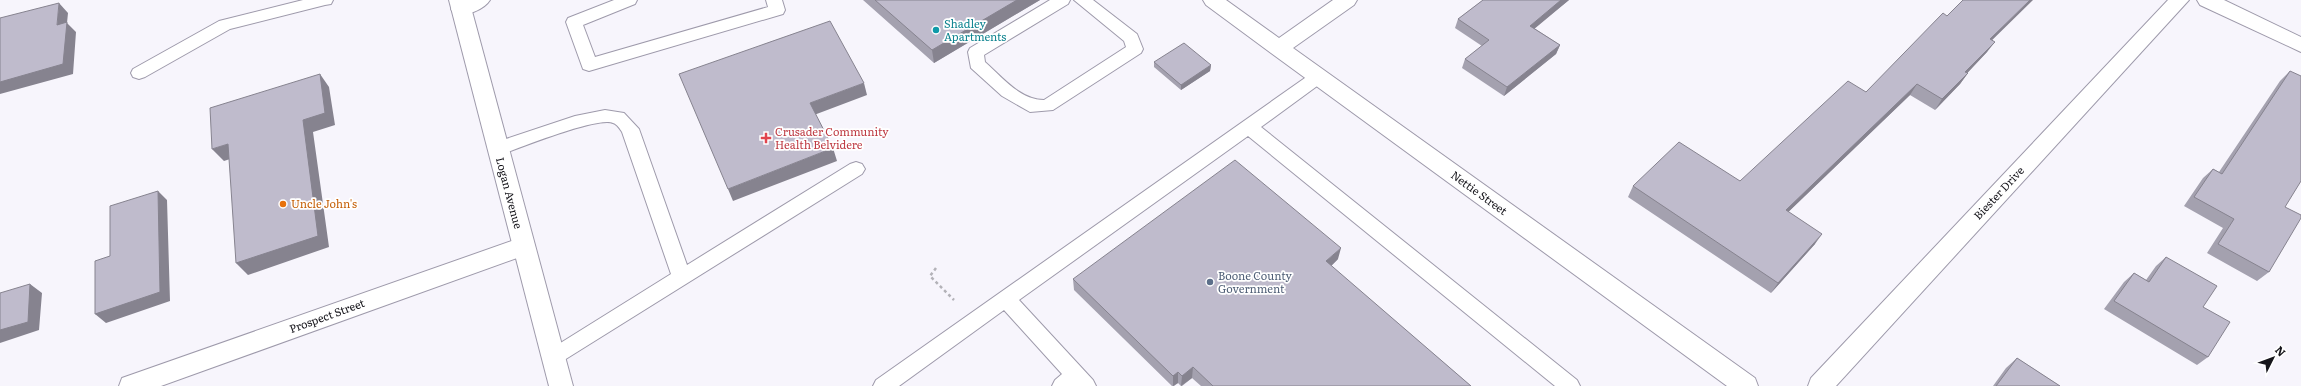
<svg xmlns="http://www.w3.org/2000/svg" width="2301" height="386" font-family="Literata,serif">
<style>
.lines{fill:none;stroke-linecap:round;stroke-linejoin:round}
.lane-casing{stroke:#9e9aab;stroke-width:2}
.street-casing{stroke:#9e9aab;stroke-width:2}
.secondary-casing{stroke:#9e9aab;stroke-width:2}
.path{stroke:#b3b2b8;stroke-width:2.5;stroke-dasharray:3 3;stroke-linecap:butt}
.lane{fill:#fff;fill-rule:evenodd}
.street{fill:#fff;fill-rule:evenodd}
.secondary{fill:#fff;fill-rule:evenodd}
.wall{fill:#a4a1af}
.shaded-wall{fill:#86838f}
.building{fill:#bfbbcc;stroke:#86838f}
.culture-dot{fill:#0f9aa8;stroke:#fff;stroke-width:1.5}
.health-dot{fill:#e0444e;stroke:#fff;stroke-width:1.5}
.food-dot{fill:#e8710a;stroke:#fff;stroke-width:1.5}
.service-dot{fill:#5c6f8a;stroke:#fff;stroke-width:1.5}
.labels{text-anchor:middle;stroke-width:3.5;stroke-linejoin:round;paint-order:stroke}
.culture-label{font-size:11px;fill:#0d838f;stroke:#fff;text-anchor:start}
.health-label{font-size:11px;fill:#be3a42;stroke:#fff;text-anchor:start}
.street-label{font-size:11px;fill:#16151b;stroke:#fff}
.food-label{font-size:11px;fill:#c56008;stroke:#fff;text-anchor:start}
.service-label{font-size:11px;fill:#4e5e75;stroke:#fff;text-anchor:start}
</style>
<rect width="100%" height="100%" fill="#f7f5fc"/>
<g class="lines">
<defs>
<path id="lane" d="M303,0H333L331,4L325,5L230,29L145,77L139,79L133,77L131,73L133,69L219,21Z
M614,0H637L635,4L583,25L595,57L768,7L766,0H782L785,10L783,14L589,71L583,69L566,22L568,18Z
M1050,0H1070L1068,4L984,55L985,62C1002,77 1020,100 1044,100L1126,47L1124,41L1074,0H1093L1137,34L1143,49L1141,53L1053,110L1030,112L1002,96L971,68L968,52L970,48Z
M1318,71L1324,73L1326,77L1324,81L1261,127L1577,380L1580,386H1555L1248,136L1019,300L1093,380L1096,386H1052L1055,380L1062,374L1004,310L899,386H873L876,380L1312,73Z
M605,110L624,113L639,129L687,265L850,164L856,162L862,164L865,169L862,174L553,367L546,364L543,358L546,352L671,274L622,132C620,129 617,124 613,123C598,116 517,149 497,156L491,154L488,149L491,144L575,116Z"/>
<path id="street" d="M463,0H490C484,10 465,17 454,14L451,9L454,4Z
M1203,0H1226L1279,38L1333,0H1357L1354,5L1293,48L1755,378L1758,386H1727L1271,53L1206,5Z
M2168,0H2189L1836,386H1808L1811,378Z
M2197,0H2224L2301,37V52L2200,5Z
M523,237L531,239L534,246L531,253L161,386H119L122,378Z"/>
<path id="secondary" d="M449,0H469L573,386H549Z"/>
</defs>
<!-- lane casing -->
<use href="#lane" class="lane-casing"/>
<!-- street casing -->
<use href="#street" class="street-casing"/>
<!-- secondary casing -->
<use href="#secondary" class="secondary-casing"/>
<!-- path -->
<path class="path" d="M936,268L930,276L954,300"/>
<!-- lane -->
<use href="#lane" class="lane"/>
<!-- street -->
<use href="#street" class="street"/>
<!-- secondary -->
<use href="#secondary" class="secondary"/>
</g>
<!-- wall -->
<path class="wall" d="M863,0H1040L934,63Z
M1483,0H1569L1534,28L1560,45L1556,54L1504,96L1462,68L1465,59L1482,46L1455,28L1458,19Z
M1992,40L1987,52L1967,73H1968L1960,84L1935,110L1910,95L1788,212L1815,244L1771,293L1628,197L1633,186L1740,181L1866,92Z
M1154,62L1211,65L1210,71L1181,90L1154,67Z
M2290,71L2285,207L2269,272L2257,281L2207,253L2223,228L2184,206L2203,178L2213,169L2219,172L2280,81Z
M2166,257L2203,307L2208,357L2197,365L2104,309L2124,282L2134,273L2146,280L2156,266Z
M1338,259L1331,266L1471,386H1201L1192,378L1182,386H1181L1178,383L1174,386H1172L1074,290L1073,279Z
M2017,358L2060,386H1993L2006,368Z"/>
<!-- shaded-wall -->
<path class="shaded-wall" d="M1017,0H1040L934,63L932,50Z
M1561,0H1569L1527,35L1530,26Z
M2030,0H2033L1982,50L1990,39Z
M59,3L68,13L67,23L76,32L73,74L0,94V82L57,25Z
M1995,42L1987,52L1958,83L1965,72Z
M1560,45L1556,54L1504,96L1507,87Z
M1211,65L1210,71L1181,90V85Z
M1968,73L1960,84L1935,110L1942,99Z
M320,74L329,87L335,125L313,132L329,247L248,275L236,263L303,120Z
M864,83L867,95L814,115L810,103Z
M1917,84L1910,95L1779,221L1786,210Z
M228,144L239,156L224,161L212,149Z
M833,148L837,161L733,201L728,189Z
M158,191L167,200L170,301L106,323L95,314Z
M1822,234L1815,244L1771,293L1778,283Z
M1341,248L1338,259L1324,273L1326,261Z
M30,284L42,293L39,330L0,343V330Z
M1193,367L1192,378L1181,386L1182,376Z
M1178,372V383L1173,386V376Z"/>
<!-- building -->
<path class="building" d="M875,0H1017L932,50Z
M1483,0H1561L1530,26L1560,45L1507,87L1465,59L1489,40L1458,19Z
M1963,0H2030L1990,39L1995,42L1965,72L1968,73L1942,99L1917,84L1786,210L1822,234L1778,283L1633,186L1679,142L1740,181L1848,81L1866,92L1943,13L1947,16Z
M59,3L57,25L67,22L63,64L0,82V18Z
M830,21L864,83L810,103L833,148L728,189L679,74Z
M1184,43L1211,65L1181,85L1154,62Z
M2290,71L2301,76V181L2285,207L2301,215V218L2269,272L2218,244L2234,219L2194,197L2213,169L2222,174Z
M320,74L325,113L303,120L318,236L236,263L228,144L212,149L210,108Z
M1235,160L1341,248L1326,261L1471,386H1213L1193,367L1182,376L1178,372L1173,376L1073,279Z
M158,191L160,292L95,314V261L110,256V206Z
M2166,257L2217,286L2203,307L2230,322L2208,357L2114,301L2134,273L2149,282Z
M30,284L28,322L0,330V293Z
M2017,358L2060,386H1996Z"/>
<!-- markers -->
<circle class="culture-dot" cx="936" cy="30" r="4"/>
<path class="health-dot" d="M764 132h4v4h4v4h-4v4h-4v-4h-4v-4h4z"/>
<circle class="food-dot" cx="283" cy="204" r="4"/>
<circle class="service-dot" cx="1210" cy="282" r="4"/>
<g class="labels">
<!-- culture labels -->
<g class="culture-label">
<text x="944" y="28">Shadley<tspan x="944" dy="13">Apartments</tspan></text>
</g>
<!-- health labels -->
<g class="health-label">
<text x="775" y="136">Crusader Community<tspan x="775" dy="13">Health Belvidere</tspan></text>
</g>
<!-- street labels -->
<g class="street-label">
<text transform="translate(509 193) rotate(75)" y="4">Logan Avenue</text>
<text transform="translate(1479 193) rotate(36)" y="4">Nettie Street</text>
<text transform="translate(1999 193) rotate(-47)" y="4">Biester Drive</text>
<text transform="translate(327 316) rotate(-20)" y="4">Prospect Street</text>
</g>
<!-- food labels -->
<g class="food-label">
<text x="291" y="208">Uncle John's</text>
</g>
<!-- service labels -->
<g class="service-label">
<text x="1218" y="280">Boone County<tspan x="1218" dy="13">Government</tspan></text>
</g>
</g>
<!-- north arrow -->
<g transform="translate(2273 358) rotate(48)" stroke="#ffffff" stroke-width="3" paint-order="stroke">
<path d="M0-3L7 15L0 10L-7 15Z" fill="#16151b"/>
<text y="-6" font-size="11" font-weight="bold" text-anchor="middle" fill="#16151b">N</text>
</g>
</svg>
